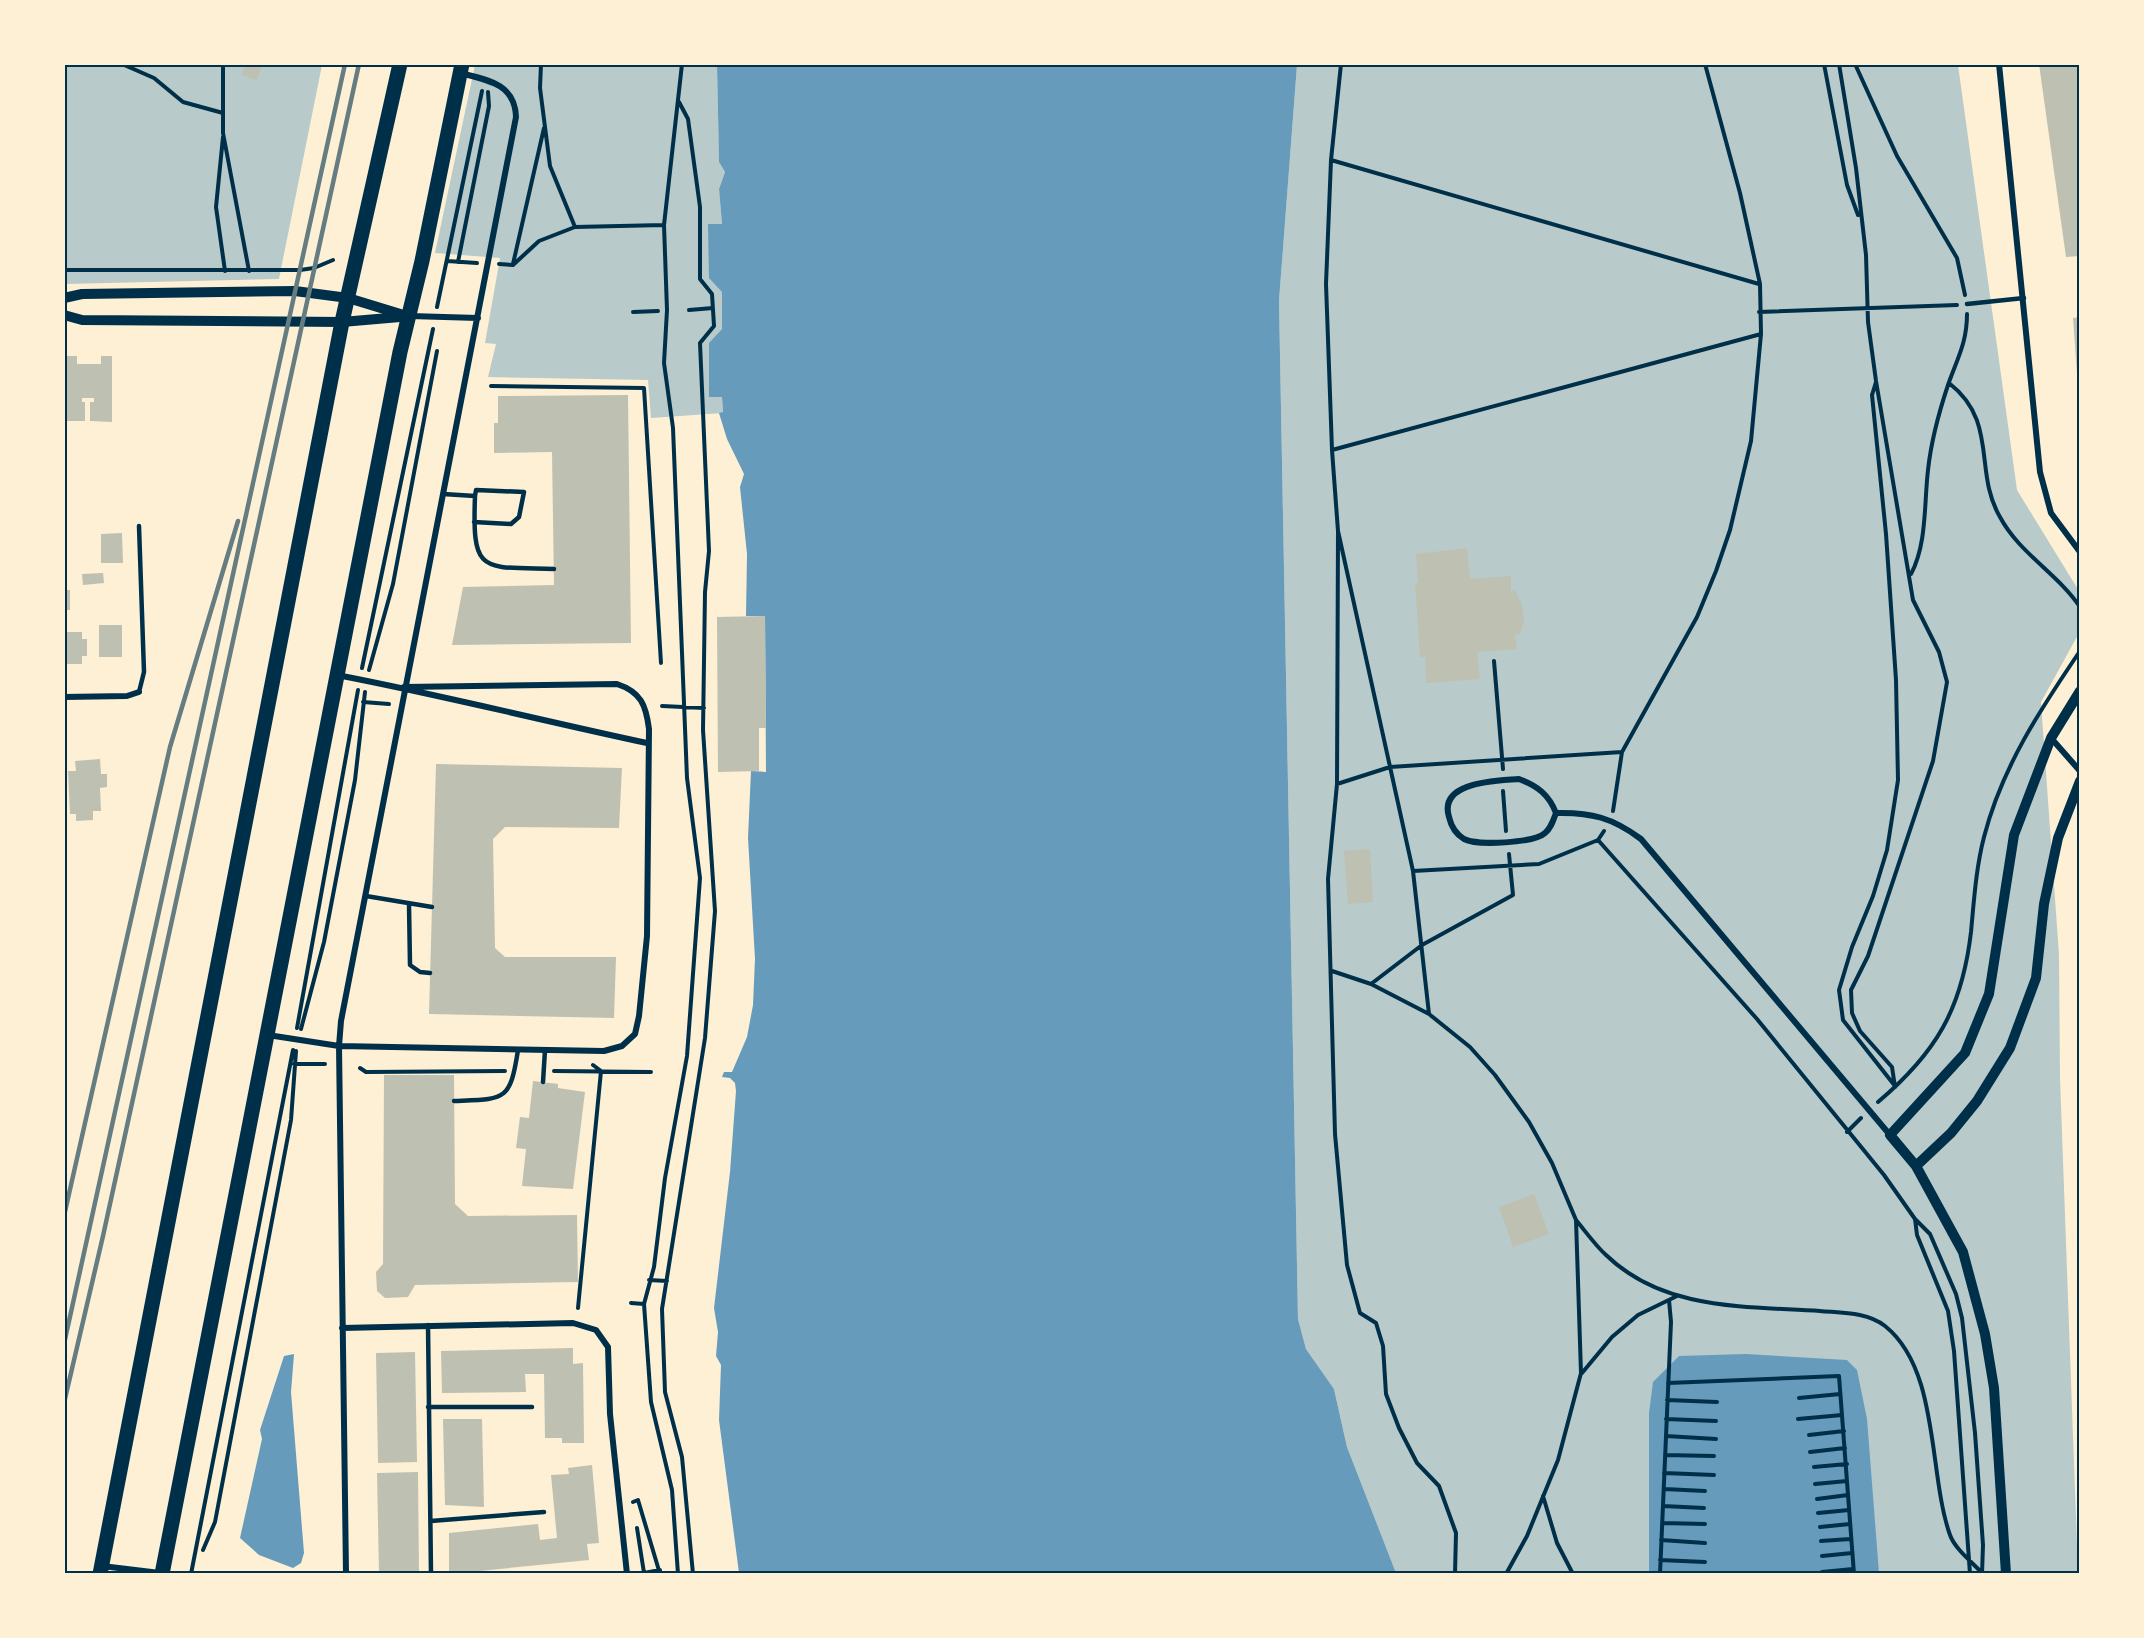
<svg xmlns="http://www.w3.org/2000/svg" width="2144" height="1638" font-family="Helvetica,sans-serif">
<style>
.green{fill:#b9caca}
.water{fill:#669bbc}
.building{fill:#bec0b2}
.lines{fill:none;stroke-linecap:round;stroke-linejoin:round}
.path{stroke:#003049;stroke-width:4}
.service{stroke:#003049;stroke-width:4.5}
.minor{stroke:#003049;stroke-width:6}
.tertiary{stroke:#003049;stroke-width:10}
.trunk{stroke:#003049;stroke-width:15}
.rail{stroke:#657d81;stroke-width:4.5}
.neatline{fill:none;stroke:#003049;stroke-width:2}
</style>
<rect width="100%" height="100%" fill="#fdf0d5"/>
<!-- green -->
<path class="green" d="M64,65H322L279,279L65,284Z
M475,65H717L719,162L725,172L719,189L722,224H709L722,291V329L709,344L710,397H722L723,413L651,418L648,380L488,377L496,344L485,343L500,258L435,253Z
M1297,65H1958L2017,490L2079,591V633L2041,702L2059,955L2060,1078L2078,1573H1396L1347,1447L1334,1389L1306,1349L1298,1319L1279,301Z"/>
<!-- water -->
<path class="water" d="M717,65H1297L1279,301L1298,1319L1306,1349L1334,1389L1347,1447L1396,1573H739L719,1420L721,1365L716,1356L718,1332L714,1308L730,1172L736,1091L735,1083L730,1078L722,1077L724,1072H732L747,1037L753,1005L755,959L748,838L751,771L766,772L765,616H746L747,554L740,487L744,474L727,439L719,413L723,412L722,397H709V343L722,329V292L709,278L708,224H722L719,189L725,172L719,162Z
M294,1354L291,1392L304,1553L301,1563L293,1568L259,1555L240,1538L262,1439L260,1430L284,1356Z
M1746,1354L1847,1360L1857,1370L1867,1419L1879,1573L1649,1574V1413L1653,1382L1679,1356Z"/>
<!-- building -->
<path class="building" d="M247,64L262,68L256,80L241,74Z
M2039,64H2080V256L2066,257Z
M2080,317V387H2078L2073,318Z
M66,356H77V364H101V356H112V422L90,421V402H94V398H82V402H85V421H65Z
M628,395L631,643L452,645L463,587L554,585L552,452L494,453V423H498V396Z
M122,533L123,563H101V534Z
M1467,548L1470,579L1511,576V592L1515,590L1522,605L1524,621L1520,634L1515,635L1517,649L1477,652L1480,679L1426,683L1425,657H1420L1415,583H1418L1416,554Z
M103,573L104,583L83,585L82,574Z
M64,590H70V610H64Z
M765,616L766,728H759V771L718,772L717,617Z
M64,625H67V632H82V639H87V656H82V664H64Z
M99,625H122V657H99Z
M100,759L101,774H107V787L100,788L101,811H93V820L76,821V814H70L68,771H76L75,761Z
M436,764L622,768L619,828L505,827L493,839L495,948L505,957H616L614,1018L429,1014Z
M1370,849L1373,902L1348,904L1344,851Z
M384,1075H454L455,1204L468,1216L577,1215L578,1282L415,1285L408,1297L385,1298L377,1291L376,1272L383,1264Z
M533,1081L558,1084V1088L585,1092L573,1189L522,1186L526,1149L516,1148L520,1117L529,1118Z
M1534,1194L1549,1234L1513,1247L1499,1207Z
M573,1348V1364L583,1363L584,1443H562V1438H545L544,1374H525L526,1392L442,1393L441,1351Z
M415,1352L417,1462L378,1463L376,1353Z
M443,1419H482L484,1507L445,1505Z
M592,1465L599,1543L587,1544L589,1560L449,1574V1533L538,1524L540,1540L557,1538L551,1475L569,1474L568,1468Z
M418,1472L419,1574H379L377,1473Z"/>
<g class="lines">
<!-- path -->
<path class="path" d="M122,64L154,78L183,102L223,113
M223,64V133L249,271
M541,64L540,88L550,166L575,227
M1341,64L1331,160L1326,284L1332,450L1338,531L1413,871L1429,1014
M1824,64L1847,185L1858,215
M1839,64L1856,168L1866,255L1868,322L1876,381L1913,600L1939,652L1947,682L1933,761L1868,956L1851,990L1852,1013L1860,1031L1892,1067L1895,1087
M1855,64L1897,156L1957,258L1965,295
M679,102L688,119L700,207V279L712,294L714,326L700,343L709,551L705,592L703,730L715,911L705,1038L662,1309L665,1392L682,1457L693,1574
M223,137L216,207L225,271
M1331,160L1759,284
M447,261L477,263
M458,262L489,106L488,92
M499,264L513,265L539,241L575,227L664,225
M513,264L544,128
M64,270H300L314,268L333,260
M437,307L482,91
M689,310L713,308
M633,312L658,311
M1759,312L1957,305
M1876,382L1872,395L1886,534L1896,680L1898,780L1887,850L1873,896L1852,947L1839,990L1843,1020L1895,1086
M1949,383C1999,422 1973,471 2000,517C2019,553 2058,574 2080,607
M491,386L644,388L661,663
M1332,450L1761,334
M1338,531L1337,784L1328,879L1335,1134L1347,1265L1360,1313L1376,1323L1383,1346L1386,1394L1399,1428L1417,1463L1439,1486L1456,1533L1455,1574
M1911,574C1927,544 1924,504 1928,470C1931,442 1939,412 1948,385C1957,359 1967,343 1967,314
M1494,661L1503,769
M362,668L433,329
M369,670L393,584L437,351
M363,702L389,704
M662,706L704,708
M1337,784L1390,767L1622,752
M1503,791L1506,831
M1613,811L1622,752L1697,617L1716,571L1730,530L1751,441L1761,334L1760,284L1740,193L1705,64
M1598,840L1757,1019L1884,1175L1915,1219L1930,1234L1956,1294L1962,1318L1975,1433L1983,1545L1982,1574
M1413,871L1539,864L1598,840L1604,831
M1332,971L1371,984L1429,1014L1470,1047L1495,1075L1529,1122L1552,1163L1576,1220L1581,1373L1558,1460L1527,1536L1506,1574
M1371,984L1422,945L1513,895L1509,854
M297,1028L358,690
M301,1029L324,942L355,780L365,692
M294,1064H325
M360,1068L366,1072L505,1071
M554,1071L651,1072
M1878,1102C1936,1053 1962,1009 1971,932C1974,900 1976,868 1984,837C2002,767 2040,710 2080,651
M1847,1132L1861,1118
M1915,1219L1917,1235L1948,1311L1954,1351L1970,1574
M1576,1220C1586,1232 1595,1245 1606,1255C1664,1311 1745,1306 1820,1311C1842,1313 1867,1312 1885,1326C1940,1370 1928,1473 1950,1535C1955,1549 1972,1562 1982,1573
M649,1280L667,1281
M631,1303L644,1304
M578,1308L601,1071L593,1065
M1582,1373L1612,1337L1638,1315L1677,1296
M1668,1383L1839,1376L1854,1574
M1799,1398L1840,1394
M1667,1400L1717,1402
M1666,1419L1716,1421
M1798,1419L1842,1415
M1809,1435L1844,1431
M1666,1436L1716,1439
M1810,1452L1845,1448
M1665,1455L1714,1456
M1814,1467L1847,1464
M1664,1473L1714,1475
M1815,1484L1847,1481
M1664,1489L1705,1491
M1543,1496L1557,1543L1573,1574
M1817,1499L1848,1495
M633,1502L638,1500L660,1574
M1663,1506L1704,1508
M1818,1513L1849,1510
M1662,1523L1705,1524
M1820,1527L1850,1524
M637,1528L644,1573L660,1570
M1661,1540L1705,1543
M1821,1541L1850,1539
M203,1550L215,1522L291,1120L296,1051
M1822,1556L1852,1553
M1660,1560L1705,1562
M1822,1572L1853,1569
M191,1574L293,1050
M678,1574L672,1490L651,1402L644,1304L654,1267L665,1178L687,1056L700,878L687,778L673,428L664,363L667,310L664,225L682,64
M1660,1574L1671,1322L1669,1300"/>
<!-- service -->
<path class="service" d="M1967,304L2024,298
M443,494L475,496C472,575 481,567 554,569
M474,522L511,524L519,517L524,492L476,490L475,496
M139,526L144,672L139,692
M366,896L432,907
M409,905L410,965L420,972L430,973
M543,1082L545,1050
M454,1101C505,1099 510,1102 518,1050
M428,1325L431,1574
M428,1407H532
M431,1521L544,1512"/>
<!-- minor -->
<path class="minor" d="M1999,64L2040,472L2051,513L2080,552
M410,316L478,318
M337,675C441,695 544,721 647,743
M64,697L127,696L139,692
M2051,738L2080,771
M1519,779C1538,786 1549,795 1556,813C1553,821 1551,828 1545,833C1534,843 1477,846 1464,839C1456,834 1451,826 1449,817C1438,781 1498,781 1519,779Z
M1556,813C1591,812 1613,818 1641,839L1890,1135
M268,1035L339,1046L604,1051L622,1046L635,1034L639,1016L647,936L649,729C646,705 641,692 617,684L404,687
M342,1328L573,1323L596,1330L608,1347L610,1414L627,1574
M102,1566L160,1573
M346,1574L339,1046L341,1021L516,117C515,84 488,80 460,73"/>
<!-- tertiary -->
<path class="tertiary" d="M64,298L82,294L295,291L348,298L407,316
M64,315L82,320L342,322L400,317
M1916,1166L1951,1133L1977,1101L2010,1048L2036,978L2044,904L2058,838L2080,781
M2006,1574L1994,1388L1985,1334L1963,1252L1916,1166L1890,1135L1965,1053L1989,994L2014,835L2051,738L2080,691"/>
<!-- trunk -->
<path class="trunk" d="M100,1574L342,322L400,64
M162,1574L400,352L422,261L462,64"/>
<!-- rail -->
<path class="rail" d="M64,1216L170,747L238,521
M64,1344L345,64
M64,1403L103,1236L359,64"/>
</g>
<!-- border -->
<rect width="2144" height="1638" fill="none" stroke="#fdf0d5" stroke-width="132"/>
<rect x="66" y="66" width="2012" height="1506" class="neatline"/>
</svg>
